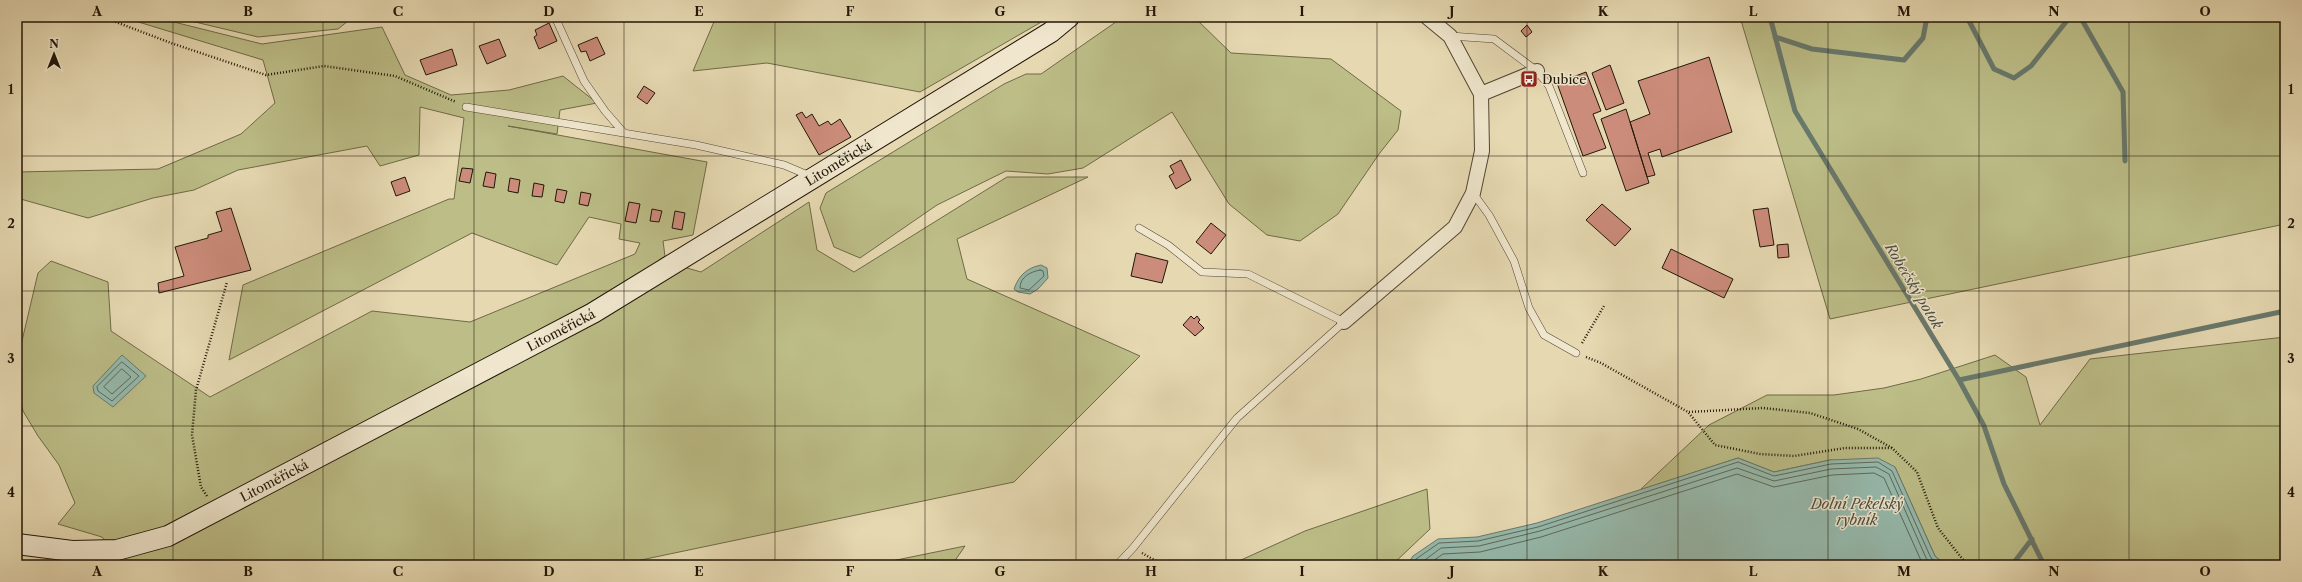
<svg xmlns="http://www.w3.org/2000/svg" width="2302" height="582" font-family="'Libre Caslon Text',serif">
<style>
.green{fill:#bcbd87;stroke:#6f6a47}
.water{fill:#96baad;stroke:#68786b}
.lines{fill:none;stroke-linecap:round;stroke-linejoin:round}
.shore{stroke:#5c685a;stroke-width:1}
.stream{stroke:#68786b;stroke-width:5}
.building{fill:#cc8c7b;stroke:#221607}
.lane-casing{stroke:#534732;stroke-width:8}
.street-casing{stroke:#534732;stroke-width:16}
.secondary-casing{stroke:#221607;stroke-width:22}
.path{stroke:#221607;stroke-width:2.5;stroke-dasharray:1 2;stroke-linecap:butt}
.lane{stroke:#efe6cd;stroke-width:7}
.street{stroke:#efe6cd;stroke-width:14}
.secondary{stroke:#efe6cd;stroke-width:20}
.grid{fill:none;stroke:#221607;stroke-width:1;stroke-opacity:0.55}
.labels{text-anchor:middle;stroke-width:3;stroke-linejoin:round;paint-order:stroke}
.poi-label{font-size:13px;fill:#221607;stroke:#efe6cd;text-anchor:start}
.street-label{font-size:13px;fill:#221607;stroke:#efe6cd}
.water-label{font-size:14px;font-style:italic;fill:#4b4f41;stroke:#efe6cd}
.neatline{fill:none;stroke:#221607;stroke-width:1.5}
.grid-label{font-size:13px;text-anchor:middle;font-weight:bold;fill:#221607}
</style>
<rect width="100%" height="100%" fill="#e6d9b2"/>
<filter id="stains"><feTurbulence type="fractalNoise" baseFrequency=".005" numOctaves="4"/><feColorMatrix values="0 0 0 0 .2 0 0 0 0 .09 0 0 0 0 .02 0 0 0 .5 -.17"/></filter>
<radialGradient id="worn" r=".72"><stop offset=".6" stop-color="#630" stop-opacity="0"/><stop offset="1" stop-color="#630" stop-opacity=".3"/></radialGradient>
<!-- green -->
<path class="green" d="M122,17L174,22L262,44L382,27L405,75L451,95L509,90L563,76L597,103L560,110L557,134L508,126L707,162L693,235L663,241L665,256L659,260L701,272L809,202L817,250L854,272L1007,177H1088L957,239L967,279L1140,356L1014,482L617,565H125L102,537L58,524L75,503L59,465L38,436L23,411L17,385V362L38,273L51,261L108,282L111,331L210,397L372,311L470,322L635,254L640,243L619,239L621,224L589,217L557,265L472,233L229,360L243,285L449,199H454L464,118L420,107L419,155L380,166L367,146L238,170L194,190L153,198L88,218L17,198V172L158,169L241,134L275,103L263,60Z
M174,17H353L338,29L258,37Z
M716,17H1050L920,92L767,63L693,71Z
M1123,17H1194L1231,53L1331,59L1401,111L1398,130L1379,154L1338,214L1300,241L1267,235L1229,204L1172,112L1083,168L1048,174L1006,171L937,205L860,258L834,247L820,208L826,193L1004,84L1026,74H1041Z
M1740,17H2285V224L1830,319Z
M2285,337V565H1945L1935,556L1895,467L1830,460L1774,472L1738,458L1640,490L1709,425L1767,395H1834L1884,388L1921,379L1995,355L2026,377L2040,425L2090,359Z
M1427,489L1430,529L1392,565H1230L1305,531Z
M965,546L952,565H872Z"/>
<!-- water -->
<path class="water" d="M1041,265L1047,268L1048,278L1038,289L1030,294L1018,292L1014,289C1019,275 1027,268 1041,265Z
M122,355L146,376L113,407L94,393L93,386Z
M1738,458L1774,472L1830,460L1878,458L1895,467L1935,556L1945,565H1407L1413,556L1438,539L1477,537L1537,523Z"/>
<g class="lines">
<!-- shore -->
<path class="shore" d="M1040,270L1043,271L1044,276L1029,290L1020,288C1020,277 1030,272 1040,270Z
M122,362L139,376L112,401L98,391L97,387Z
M122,369L131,377L112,394L104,387Z
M1412,565L1416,559L1439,543L1478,541L1538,527L1738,462L1774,476L1831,464L1878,462L1892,471L1931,558L1939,565
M1418,565L1441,548L1479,546L1540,531L1737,468L1774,481L1831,469L1876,467L1889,474L1927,560L1931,565
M1427,565L1443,554L1480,552L1541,537L1737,474L1774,487L1832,475L1874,473L1884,478L1923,565"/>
<!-- stream -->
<path class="stream" d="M1770,17L1795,111L1959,380L1984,426L2004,484L2044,565
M1967,17L1994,69L2014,78L2031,66L2069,18L2082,20L2123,92L2125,161
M1775,37L1812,49L1904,60L1923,38L1927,17
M1959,380L2285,311
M2012,565L2032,539"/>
</g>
<!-- building -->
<path class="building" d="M549,23L557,41L539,49L534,37L537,35L535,30Z
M1527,25L1532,32L1526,37L1521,31Z
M597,37L605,54L590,61L586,51L581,52L578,45Z
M499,39L506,56L487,64L479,46Z
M452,49L457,65L426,75L420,60Z
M1709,57L1732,132L1662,157L1660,149L1648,153L1655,175L1647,177L1630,122L1650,114L1638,81Z
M1610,65L1624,103L1606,110L1592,73Z
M1586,72L1601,111L1593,114L1606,148L1583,156L1557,83Z
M644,86L655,93L647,104L637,97Z
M1626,109L1649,183L1626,191L1601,119Z
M802,112L806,118L812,114L819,126L828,121L831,125L840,119L851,137L819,155L796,115Z
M1181,160L1191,180L1176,189L1169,176L1174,173L1170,166Z
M462,168L473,169L470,183L459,181Z
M486,172L496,174L494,188L483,186Z
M405,177L410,191L396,196L391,182Z
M510,178L520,180L518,193L508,191Z
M534,183L544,185L542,197L532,196Z
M557,189L567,191L564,203L555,201Z
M581,192L591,194L588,206L579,204Z
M629,202L640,204L636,223L625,221Z
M1602,204L1631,229L1615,246L1586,220Z
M231,208L251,270L159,293L158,283L184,276L175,247L208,238V235L222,231L216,212Z
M1768,208L1774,245L1760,247L1753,210Z
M652,209L662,211L659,222L650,221Z
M675,211L685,213L682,230L672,228Z
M1211,223L1226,235L1211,254L1196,242Z
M1788,244L1789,257L1778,258L1777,245Z
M1671,249L1733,279L1724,298L1662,268Z
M1136,253L1168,261L1162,283L1131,276Z
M1191,316L1194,319L1197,316L1200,320L1198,322L1204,328L1195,336L1183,325Z"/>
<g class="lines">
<defs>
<path id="lane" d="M555,17L584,81L605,111L624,133
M1450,36L1494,39L1537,71L1549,86L1583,173
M466,107L696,145L784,165L810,176
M1473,193L1489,215L1514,261L1529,308L1544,335L1576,353
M1117,565L1133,548L1237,418L1344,322L1248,274L1202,272L1168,245L1139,228"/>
<path id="street" d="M1481,94L1537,71
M1344,322L1455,227L1473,193L1482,151L1481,94L1450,36L1427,17"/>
<g id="secondary">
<path id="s1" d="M17,544L72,551L117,550L168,536L593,313L1051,32L1069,17"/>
</g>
</defs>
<!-- lane casing -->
<use href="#lane" class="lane-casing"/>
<!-- street casing -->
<use href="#street" class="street-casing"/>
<!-- secondary casing -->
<use href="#secondary" class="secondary-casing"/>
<!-- path -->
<path class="path" d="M95,17L108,19L171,43L266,75L324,66L395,76L456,102
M1582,343L1604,306
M1586,357L1601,363L1688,412L1715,445L1760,454L1794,456L1845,448H1892
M1689,412L1763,408L1810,413L1858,429L1892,448L1917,472L1938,528L1964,561L1970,565
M207,496L201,487L192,435L196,390L227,282
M1142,553L1163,565"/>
<!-- lane -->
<use href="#lane" class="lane"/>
<!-- street -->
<use href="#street" class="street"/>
<!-- secondary -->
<use href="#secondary" class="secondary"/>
</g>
<!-- grid -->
<path class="grid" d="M173,17V565M323,17V565M474,17V565M624,17V565M775,17V565M925,17V565M1076,17V565M1226,17V565M1377,17V565M1527,17V565M1678,17V565M1828,17V565M1979,17V565M2129,17V565M17,156H2285M17,291H2285M17,426H2285"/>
<!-- icons -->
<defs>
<symbol id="bus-square" viewBox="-11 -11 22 22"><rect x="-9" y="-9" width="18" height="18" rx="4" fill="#8f2418" stroke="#efe6cd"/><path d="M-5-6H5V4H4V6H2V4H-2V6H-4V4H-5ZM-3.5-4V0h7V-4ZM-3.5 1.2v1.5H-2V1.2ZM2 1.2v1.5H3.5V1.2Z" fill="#fff"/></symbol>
</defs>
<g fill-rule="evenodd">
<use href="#bus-square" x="1519" y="69" width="20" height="20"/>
</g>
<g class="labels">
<!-- poi labels -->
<g class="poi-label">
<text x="1542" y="84">Dubice</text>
</g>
<!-- street labels -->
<g class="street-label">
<text dy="5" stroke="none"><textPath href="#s1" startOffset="921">Litoměřická</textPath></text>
<text dy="5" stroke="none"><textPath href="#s1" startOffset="597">Litoměřická</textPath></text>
<text dy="5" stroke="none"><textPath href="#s1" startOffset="273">Litoměřická</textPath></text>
</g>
<!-- water labels -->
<g class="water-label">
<text transform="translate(1914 286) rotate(59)" y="5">Robečský potok</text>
<text x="1857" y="509">Dolní Pekelský<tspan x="1857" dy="16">rybník</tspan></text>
</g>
</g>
<!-- margin -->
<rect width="2302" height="582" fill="none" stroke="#e6d9b2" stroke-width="44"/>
<!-- north arrow -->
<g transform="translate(54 54)" stroke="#efe6cd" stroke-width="3" paint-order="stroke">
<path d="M0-3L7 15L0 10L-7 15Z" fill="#221607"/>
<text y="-6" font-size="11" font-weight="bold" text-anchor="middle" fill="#221607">N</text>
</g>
<rect x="22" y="22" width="2258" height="538" class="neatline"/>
<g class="grid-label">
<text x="97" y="16">A</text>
<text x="248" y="16">B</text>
<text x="398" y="16">C</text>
<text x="549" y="16">D</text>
<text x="699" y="16">E</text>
<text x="850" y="16">F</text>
<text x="1000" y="16">G</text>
<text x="1151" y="16">H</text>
<text x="1302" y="16">I</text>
<text x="1452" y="16">J</text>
<text x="1603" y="16">K</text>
<text x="1753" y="16">L</text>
<text x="1904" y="16">M</text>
<text x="2054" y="16">N</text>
<text x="2205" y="16">O</text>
<text x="11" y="94">1</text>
<text x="2291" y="94">1</text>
<text x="11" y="228">2</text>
<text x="2291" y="228">2</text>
<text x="11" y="363">3</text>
<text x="2291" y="363">3</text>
<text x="11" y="497">4</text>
<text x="2291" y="497">4</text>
<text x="97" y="576">A</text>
<text x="248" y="576">B</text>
<text x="398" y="576">C</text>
<text x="549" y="576">D</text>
<text x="699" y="576">E</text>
<text x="850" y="576">F</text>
<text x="1000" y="576">G</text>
<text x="1151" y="576">H</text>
<text x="1302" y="576">I</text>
<text x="1452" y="576">J</text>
<text x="1603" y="576">K</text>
<text x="1753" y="576">L</text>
<text x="1904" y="576">M</text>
<text x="2054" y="576">N</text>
<text x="2205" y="576">O</text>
</g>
<rect width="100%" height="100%" filter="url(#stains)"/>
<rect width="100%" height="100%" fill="url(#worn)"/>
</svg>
